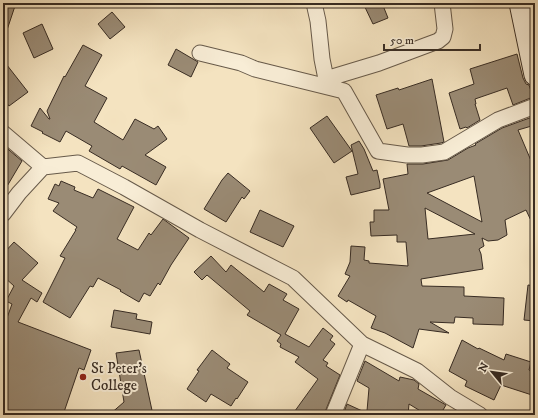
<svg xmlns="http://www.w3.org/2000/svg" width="538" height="418" font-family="'IM FELL DW Pica',serif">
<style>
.building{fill:#9a8b75;stroke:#382c23;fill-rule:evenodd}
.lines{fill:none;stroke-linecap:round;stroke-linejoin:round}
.street-casing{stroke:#675a4a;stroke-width:17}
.secondary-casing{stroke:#382c23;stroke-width:23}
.street{stroke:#f8edd6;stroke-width:15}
.secondary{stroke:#f8edd6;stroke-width:21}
.poi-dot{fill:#8f2418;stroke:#f8edd6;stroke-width:1.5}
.labels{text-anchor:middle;stroke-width:4;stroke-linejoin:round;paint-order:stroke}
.poi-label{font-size:15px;fill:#382c23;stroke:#f8edd6;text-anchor:start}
</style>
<rect width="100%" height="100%" fill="#f4e3c0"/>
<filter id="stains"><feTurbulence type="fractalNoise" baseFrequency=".005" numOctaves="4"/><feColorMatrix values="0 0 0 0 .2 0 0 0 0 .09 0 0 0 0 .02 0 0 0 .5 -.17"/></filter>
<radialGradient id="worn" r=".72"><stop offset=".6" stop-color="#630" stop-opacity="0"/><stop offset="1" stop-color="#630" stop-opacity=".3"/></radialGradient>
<!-- building -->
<path class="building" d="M3,3H16L5,36H3Z
M363,3H382L388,18L373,24Z
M112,12L125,27L110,39L98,24Z
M42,24L53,49L34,58L23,33Z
M83,45L102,55L85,86L107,98L94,122L123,140L135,119L154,129L158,126L167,139L145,155L166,167L156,185L122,166L120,169L89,151L92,146L66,131L60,142L42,133L43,132L31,126L40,108L49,119H50L47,111L64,76L65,77Z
M176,49L198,62L191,77L168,65Z
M517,54L523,78L526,84L529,85L533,97L513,105L507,88L475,99L476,104H475L480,120L467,128L466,127L460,129L449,93L474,84L470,69Z
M3,60L28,92L9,106L3,98Z
M432,79L444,142L441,143L421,146H409L403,124L387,129L376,95L398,88L399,90Z
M327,116L352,151L334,163L310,128Z
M535,116V125L518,130L535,170V229L526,210L505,220L507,235L498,240L488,241L482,238L484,246L479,249L481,254L483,269L421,279L422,286L464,287V296L504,298L503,325L473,324V318L455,317L454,323L430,322L449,333L419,329L413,348L385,333L371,328L376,316L348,300L347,302L338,296L350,276L345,274L350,262L351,246L365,247L364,260L369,261V263L408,266L406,242H397V235L371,236L370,222H374V210H389L383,179L408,174L407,164H423L448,160L468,148L476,145L475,144L502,128ZM474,176L482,222L427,193ZM425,208L475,234L428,239Z
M359,141L364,149L373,171L377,170L380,184V188L351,195L346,177L358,174L351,145Z
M3,145L22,161L3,193Z
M228,173L250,191L244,199L242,197L226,222L204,209L222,180Z
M61,181L75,187L74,190L93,198L98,189L134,207L117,239L138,250L149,233L151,235L163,219L189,238L171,265L160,285L158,283L150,296L144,293L139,302L120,291L121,290L98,278L93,287L90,286L70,318L43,302L65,258L60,256L76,230H75L77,227L53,211L59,203L48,199L55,184L59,186Z
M260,210L294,226L283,247L250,232Z
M14,242L38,263L22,280L42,293L37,302L31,298L18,322L91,350L84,370L79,368L63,415H3V329L12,304L6,301L14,286L3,276V254Z
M211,256L226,272L231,265L264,292L269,284L287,294L283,300L299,309L285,334L309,347L323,328L333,336L330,340L335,344L323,360L328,363L326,366L340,375L325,412L324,415H292L318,379L295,362L299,357L280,347L281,344L277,341L281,335L247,315L250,311L207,275L202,280L194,272Z
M528,285L535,286V321L524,320Z
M114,310L137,314L136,319L152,322L150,334L111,327Z
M462,340L478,349L479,348L504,360L506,354L531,362L529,370L535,373V396L501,385L494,400L465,386L467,381L449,371Z
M139,350L153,415H109L124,402L116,353Z
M212,350L230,364L227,368L248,382L237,399L236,398L231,406L211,394L206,402L187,389L199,371L197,370Z
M365,361L399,381L400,377L414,380L419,384L418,389L446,405L440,415H427L409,404L408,415H383L384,412L367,411L369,388L357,381Z
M347,404L371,415H343Z"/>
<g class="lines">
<defs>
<path id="street" d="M314,3L318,21L322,59L326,79L379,63L438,41L443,37L445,29L442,3
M200,53L241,63L255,69L344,91L378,151L407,155H422L444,152L498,120L535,106
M3,133L43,167
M3,214L19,193L43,167L78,163L124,187L200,230L293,278L362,344L417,371L450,397L480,415
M333,415L362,344"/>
<path id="secondary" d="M520,3L535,75"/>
</defs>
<!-- street casing -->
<use href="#street" class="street-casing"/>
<!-- secondary casing -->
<use href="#secondary" class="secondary-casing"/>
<!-- street -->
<use href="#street" class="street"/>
<!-- secondary -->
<use href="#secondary" class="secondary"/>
</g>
<!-- markers -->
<circle class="poi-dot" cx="83" cy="377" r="4"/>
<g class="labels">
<!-- poi labels -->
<g class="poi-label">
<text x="91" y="373">St Peter's<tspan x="91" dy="17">College</tspan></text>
</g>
</g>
<!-- margin -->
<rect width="538" height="418" fill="none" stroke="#f4e3c0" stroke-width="16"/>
<rect x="4" y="4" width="530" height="410" fill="none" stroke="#382c23" stroke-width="2"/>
<rect x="8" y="8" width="522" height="402" fill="none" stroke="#382c23"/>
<!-- north arrow -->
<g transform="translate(492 372) rotate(299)" stroke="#f8edd6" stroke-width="3" paint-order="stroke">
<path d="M0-3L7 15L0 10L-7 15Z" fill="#382c23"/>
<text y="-6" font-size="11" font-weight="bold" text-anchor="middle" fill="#382c23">N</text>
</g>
<!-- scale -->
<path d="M384 44v6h96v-6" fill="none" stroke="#382c23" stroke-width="2"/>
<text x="390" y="44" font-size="12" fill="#382c23" stroke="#f8edd6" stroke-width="3" paint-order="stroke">50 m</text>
<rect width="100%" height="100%" filter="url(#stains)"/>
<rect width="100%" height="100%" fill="url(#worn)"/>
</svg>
